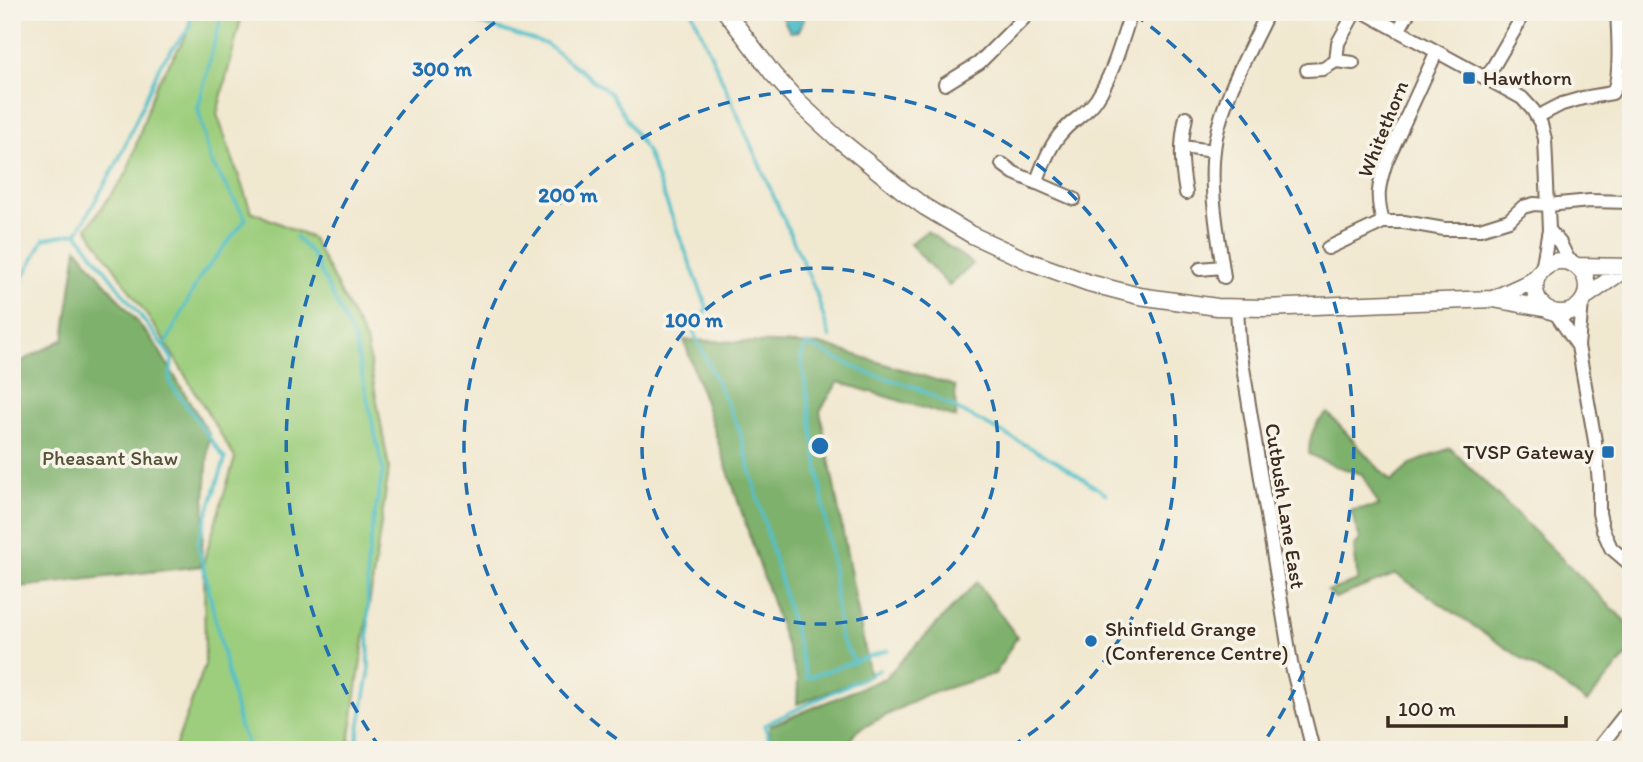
<svg xmlns="http://www.w3.org/2000/svg" width="1643" height="762" font-family="Itim,sans-serif">
<style>
.green{fill:#9dce7d;stroke:#6c7c4e;stroke-width:2}
.forest{fill:#7eb16c;stroke:#5c6e45;stroke-width:2}
.water{fill:#52c0c9;stroke:#467574;stroke-width:2}
.lines{fill:none;stroke-linecap:round;stroke-linejoin:round}
.stream{stroke:#52c0c9;stroke-width:3.5}
.minor-casing{stroke:#7b6c5c;stroke-width:16}
.major-casing{stroke:#7b6c5c;stroke-width:19}
.minor{stroke:#fff;stroke-width:12}
.major{stroke:#fff;stroke-width:16}
.ring{fill:none;stroke:#1f6fb2;stroke-width:3.5;stroke-dasharray:12 9}
.poi-dot{fill:#1f6fb2;stroke:#f7f3e8;stroke-width:2.5}
.labels{text-anchor:middle;stroke-width:7;stroke-linejoin:round;paint-order:stroke}
.poi-label{font-size:21px;fill:#3b2a1e;stroke:#f7f3e8;text-anchor:start}
.street-label{font-size:21px;fill:#3b2a1e;stroke:#f7f3e8}
.park-label{font-size:21px;fill:#545336;stroke:#f7f3e8}
.centre{fill:#1f6fb2;stroke:#f7f3e8;stroke-width:3.5}
.ring-label{font-size:21px;text-anchor:middle;font-weight:bold;fill:#1f6fb2;stroke:#f7f3e8;stroke-width:7;stroke-linejoin:round;paint-order:stroke}
</style>
<rect width="100%" height="100%" fill="#f7f3e8"/>
<filter id="ink" filterUnits="userSpaceOnUse"><feTurbulence type="fractalNoise" baseFrequency=".0143" numOctaves="2"/><feDisplacementMap in="SourceGraphic" scale="14" xChannelSelector="R" yChannelSelector="G"/><feConvolveMatrix kernelMatrix="1 2 1 2 8 2 1 2 1" color-interpolation-filters="sRGB"/></filter>
<filter id="wash" filterUnits="userSpaceOnUse"><feTurbulence type="fractalNoise" baseFrequency=".00686" numOctaves="4" result="noise"/><feDisplacementMap in="SourceGraphic" scale="28" xChannelSelector="R" yChannelSelector="G"/><feGaussianBlur stdDeviation="1.57" result="paint"/><feColorMatrix in="noise" values="0 0 0 0 0 0 0 0 0 0 0 0 0 0 0 0 0 1.4 0 .05"/><feComposite in="paint" operator="in"/></filter>
<g filter="url(#wash)">
<rect width="100%" height="100%" fill="#f1e8d0"/>
<!-- green -->
<path class="green" d="M191,12H245L241,19L217,114L251,211L312,238L366,341L389,468L348,750H174L205,665L204,560L235,458L165,342L87,228L127,173L155,87L186,36Z"/>
<!-- forest -->
<path class="forest" d="M927,231L973,264L949,286L910,244Z
M77,248L156,345L209,434L201,566L12,588V366L64,339Z
M684,340L824,345L955,386L956,418L838,382L820,411L870,676L797,704L798,680Z
M1328,413L1391,482L1411,464L1450,448L1631,627V651L1587,702L1396,574L1335,598L1328,591L1358,581L1354,547L1360,539L1351,510L1379,506L1362,474L1332,465L1309,454C1309,438 1314,422 1328,413Z
M977,582L1017,637L995,674L927,694L856,731L845,750H770L769,726L885,678Z"/>
<!-- water -->
<path class="water" d="M780,12H804L805,16L799,31L790,32Z"/>
<g class="lines">
<!-- stream -->
<path class="stream" d="M467,12L466,19L546,44L611,94L647,152L707,307L694,333L739,429L807,678L888,650
M692,12L816,292L830,338
M77,233L164,347L172,359L170,383L225,459L198,543L240,727L250,750
M296,237L312,254L354,339L383,470L374,518L367,566L369,674L355,750
M12,298L44,239L77,233L118,161L161,63L190,27L191,12
M164,347L200,277L246,219L210,160L198,108L221,16L224,12
M855,662L840,638L833,569L801,356L807,344L865,372L915,387L1056,461L1106,494
M773,750L764,725L879,670"/>
</g>
</g>
<g filter="url(#ink)">
<g class="lines">
<defs>
<path id="minor" d="M1364,12L1513,93L1522,98L1533,110L1541,124L1545,139L1549,230L1542,270
M1398,31L1409,12
M1336,61L1338,43L1355,12
M1307,70L1323,69L1336,61L1353,63
M1486,79L1518,24L1521,12
M945,84L979,63L1030,12
M1537,117L1562,104L1583,98L1612,93C1622,80 1618,30 1617,12
M1182,147L1214,151
M1002,164L1014,173L1074,199
M1036,183C1043,165 1050,144 1064,130C1074,119 1087,113 1096,100C1112,76 1120,47 1129,19L1130,12
M1186,193C1181,165 1180,145 1186,117
M1383,222C1376,197 1378,187 1386,162L1436,53
M1549,230L1560,243L1570,263
M1328,248L1383,222H1404L1444,229H1480L1509,220L1523,207L1534,204L1548,205L1590,201L1631,202
M1200,269L1222,267
M1224,277C1218,232 1207,183 1216,137C1225,93 1249,52 1268,12
M1582,302L1578,346L1595,441L1599,483V513L1603,530L1611,548L1631,565
M1237,308L1239,343L1291,663L1313,750
M1554,311L1578,346
M1597,750L1631,707"/>
<path id="major" d="M726,12L773,74L800,104L836,137L903,191L925,207L972,235L1028,261L1089,283L1139,296L1217,307L1264,308L1493,299L1548,309
M1535 287a26 26 0 1 1 52 0a26 26 0 1 1-52 0Z
M1576,266L1631,267
M1585,297L1628,267
M1493,299L1526,284L1538,276"/>
</defs>
<!-- minor casing -->
<use href="#minor" class="minor-casing"/>
<!-- major casing -->
<use href="#major" class="major-casing"/>
<!-- minor -->
<use href="#minor" class="minor"/>
<!-- major -->
<use href="#major" class="major"/>
</g>
</g>
<!-- distance rings -->
<g class="ring">
<circle cx="820" cy="446" r="178"/>
<path d="M634 750A356 356 0 1 1 1006 750"/>
<path d="M380 748A534 534 0 0 1 506 14M1134 14A534 534 0 0 1 1260 748"/>
</g>
<!-- markers -->
<g class="poi-dot">
<rect x="1462" y="71" width="14" height="14" rx="3.5"/>
<rect x="1601" y="445" width="14" height="14" rx="3.5"/>
<circle cx="1091" cy="641" r="7"/>
</g>
<g class="labels">
<!-- poi labels -->
<g class="poi-label">
<text x="1483" y="85">Hawthorn</text>
<text x="1594" y="459" text-anchor="end">TVSP Gateway</text>
<text x="1105" y="636">Shinfield Grange<tspan x="1105" dy="24">(Conference Centre)</tspan></text>
</g>
<!-- street labels -->
<g class="street-label">
<text transform="translate(1383 129) rotate(-68)" y="7">Whitethorn</text>
<text transform="translate(1285 506) rotate(81)" y="7">Cutbush Lane East</text>
</g>
<!-- park labels -->
<g class="park-label">
<text x="110" y="465">Pheasant Shaw</text>
</g>
</g>
<circle cx="820" cy="446" r="10" class="centre"/>
<g class="ring-label">
<text x="442" y="76">300 m</text>
<text x="568" y="202">200 m</text>
<text x="694" y="327">100 m</text>
</g>
<!-- margin -->
<rect width="1643" height="762" fill="none" stroke="#f7f3e8" stroke-width="42"/>
<!-- scale -->
<path d="M1388 716v10h178v-10" fill="none" stroke="#3b2a1e" stroke-width="3.5"/>
<text x="1398" y="716" font-size="21" fill="#3b2a1e" stroke="#f7f3e8" stroke-width="5" paint-order="stroke">100 m</text>
</svg>
